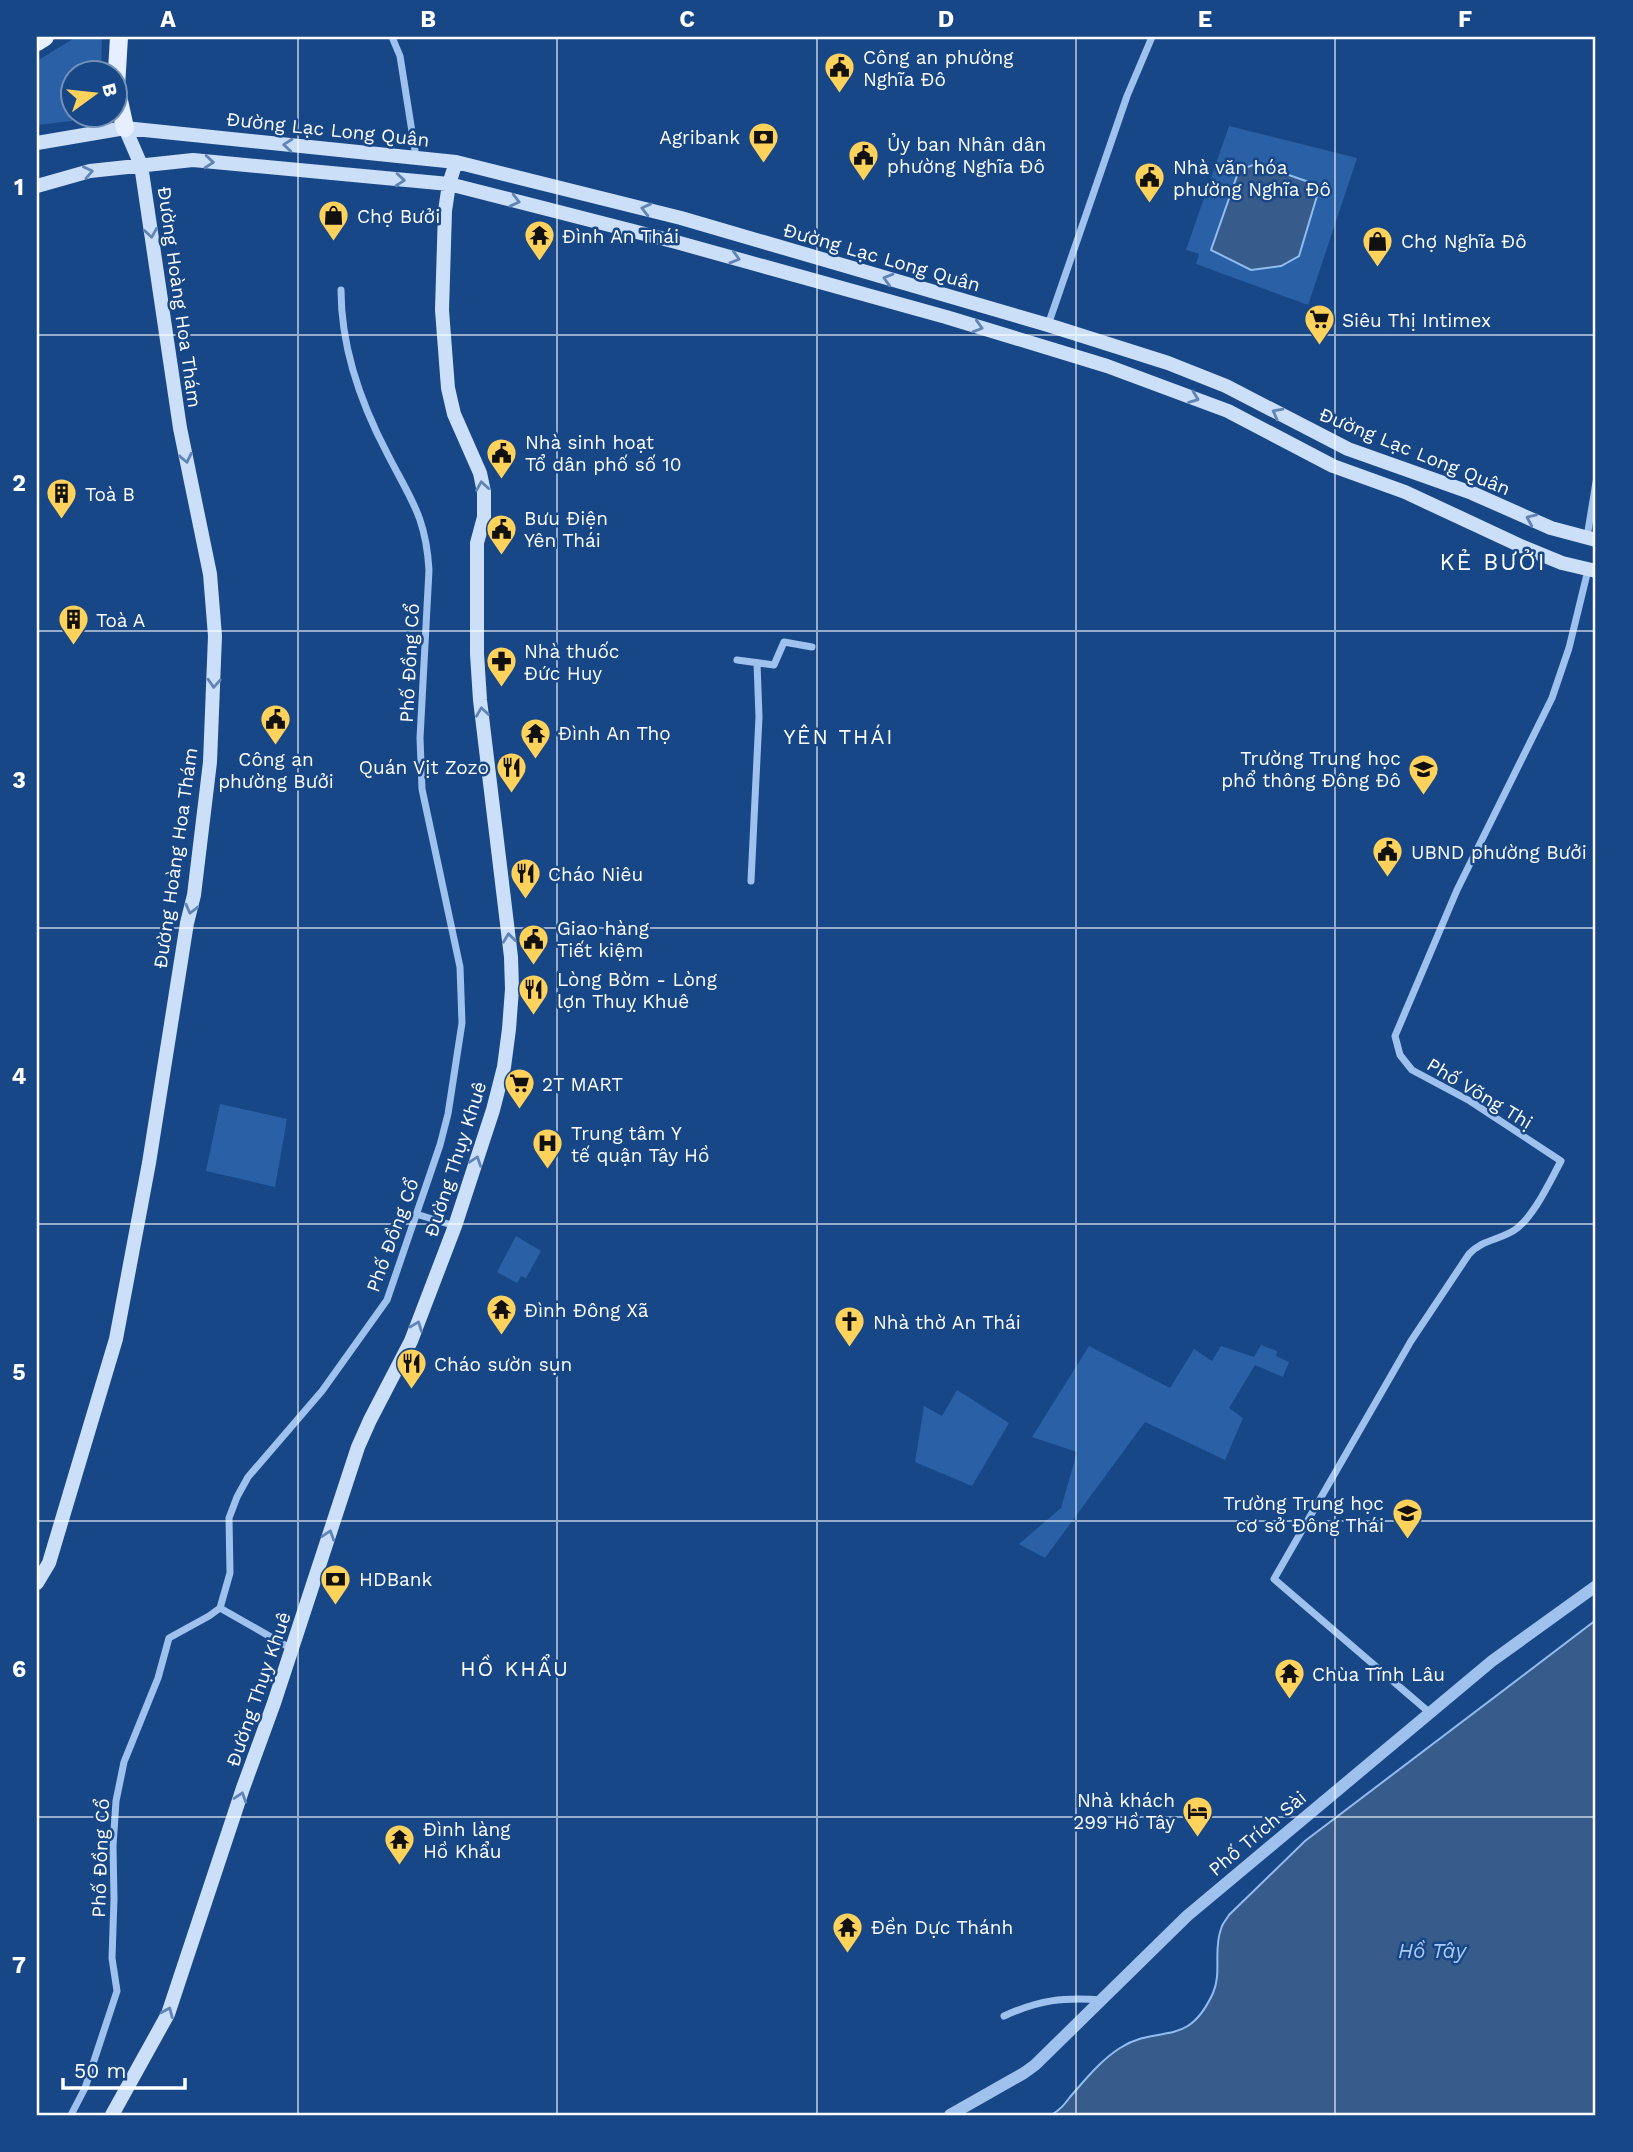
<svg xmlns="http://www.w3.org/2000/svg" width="1633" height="2152" font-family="'Work Sans',sans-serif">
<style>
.green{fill:#2a60a5}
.water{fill:#375b8a;stroke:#91bcf0;stroke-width:2}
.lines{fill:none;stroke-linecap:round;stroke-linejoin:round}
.minor{stroke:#9fc1ed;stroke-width:7}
.tertiary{stroke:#9fc1ed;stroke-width:12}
.secondary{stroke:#cbdff9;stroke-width:14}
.primary{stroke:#e5efff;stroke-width:18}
.oneway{stroke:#6084b5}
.grid{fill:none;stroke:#fff;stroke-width:2;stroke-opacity:0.55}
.labels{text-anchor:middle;stroke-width:5;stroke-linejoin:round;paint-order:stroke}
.poi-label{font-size:19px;fill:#fff;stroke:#184787;text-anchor:start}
.street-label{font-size:19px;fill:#fff;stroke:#184787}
.neighbourhood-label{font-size:21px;letter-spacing:2px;fill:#fff;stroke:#184787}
.water-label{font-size:21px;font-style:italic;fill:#aacbf5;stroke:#184787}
.quarter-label{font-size:23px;letter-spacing:2px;fill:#fff;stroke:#184787}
.neatline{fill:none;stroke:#fff;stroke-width:2.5}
.grid-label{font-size:23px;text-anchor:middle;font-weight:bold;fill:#fff}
</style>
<rect width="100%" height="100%" fill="#184787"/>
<!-- green -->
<path class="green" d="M76,37H102L101,73L74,74V116H85L79,120L37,125V61Z
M1229,126L1357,158L1308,305L1196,264L1199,254L1186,250Z
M220,1104L287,1119L275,1187L206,1171Z
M516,1236L541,1251L526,1278L521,1276L517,1283L497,1272Z
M1261,1345L1277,1351L1276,1356L1289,1362L1283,1377L1255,1365L1229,1408L1243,1418L1225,1460L1145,1422L1045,1558L1019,1544L1061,1508L1077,1452L1032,1437L1089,1346L1170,1388L1194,1349L1212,1361L1221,1346L1254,1357Z
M957,1390L1009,1423L972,1486L915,1462L924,1406L942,1416Z"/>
<!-- water -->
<path class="water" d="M1253,165L1269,168L1320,186L1299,256L1281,266L1251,270L1211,250L1239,170Z
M1596,1620V2115H1051C1060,2110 1064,2105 1070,2097C1085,2080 1101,2060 1120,2048C1159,2023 1187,2050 1213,1993C1222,1973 1213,1950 1221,1929C1222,1924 1226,1920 1229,1915L1305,1841Z"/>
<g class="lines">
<!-- minor -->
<path class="minor" d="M392,37L400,56L416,157
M1048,325L1127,96L1152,37
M1587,537L1596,482
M737,660L774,665L784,642L812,647
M751,881L759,717L757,663
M416,1214L455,1226
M220,1608L292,1649
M1430,1713L1274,1579L1411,1341L1469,1254C1482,1240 1498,1240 1513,1231C1533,1219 1550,1181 1561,1161L1470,1101L1412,1070L1400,1055L1395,1036L1457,890L1552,698L1569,648L1588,570
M1004,2016C1039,2000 1063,1997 1102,2000
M71,2115L85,2088L117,1991L112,1958L114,1899L113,1846L116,1801L124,1762L158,1678L169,1638L209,1616L220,1608L230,1573L229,1518L237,1497L248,1477L322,1391L387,1300L440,1145L448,1114L462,1023L460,967L422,789L420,738L429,570C426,517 411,500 388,455C361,404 341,349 341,290"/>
<!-- tertiary -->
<path class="tertiary" d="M950,2115L1024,2073L1035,2065L1187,1916L1492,1661L1596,1586"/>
<!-- secondary -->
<path class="secondary" d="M37,143L125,128L456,162L681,218L1048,325L1168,363L1226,386L1348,449L1472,493L1551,528L1596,540
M37,186L90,171L193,160L449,184L676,242L946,317L1107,366L1228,411L1333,466L1405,492L1523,547L1562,563L1596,571
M37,1583L49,1563L116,1339L149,1163L187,923L194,895L210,762L215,636L210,574L180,428L141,165L125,128
M112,2115L168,2014L243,1788L274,1703L358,1447L370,1420L411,1341L455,1226L493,1110L504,1067L509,1029L512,989L511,957L480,700L477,654V543L484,517V492L480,473L454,414L448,388L442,310L445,211L449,184L456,162"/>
<!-- primary -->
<path class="primary" d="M119,37L116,87L125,128
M37,42L45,37"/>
</g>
<!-- one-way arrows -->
<defs><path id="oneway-chevron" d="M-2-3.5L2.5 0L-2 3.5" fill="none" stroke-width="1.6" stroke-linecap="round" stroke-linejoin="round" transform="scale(1.75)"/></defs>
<g class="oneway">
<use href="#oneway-chevron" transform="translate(288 145) rotate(-175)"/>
<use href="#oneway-chevron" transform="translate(209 162) rotate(5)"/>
<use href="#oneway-chevron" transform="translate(88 172) rotate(-12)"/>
<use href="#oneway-chevron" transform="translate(400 180) rotate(5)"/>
<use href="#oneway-chevron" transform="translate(515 201) rotate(14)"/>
<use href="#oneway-chevron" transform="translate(646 209) rotate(-166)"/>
<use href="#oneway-chevron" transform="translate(151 233) rotate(81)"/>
<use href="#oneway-chevron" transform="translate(735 258) rotate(16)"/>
<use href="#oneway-chevron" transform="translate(888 279) rotate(-164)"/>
<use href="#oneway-chevron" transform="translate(978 327) rotate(16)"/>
<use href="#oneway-chevron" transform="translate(1194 398) rotate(21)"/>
<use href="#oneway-chevron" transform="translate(1277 413) rotate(-152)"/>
<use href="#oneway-chevron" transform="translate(186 458) rotate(78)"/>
<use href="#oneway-chevron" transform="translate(482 486) rotate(-99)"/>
<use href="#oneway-chevron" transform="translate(1531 519) rotate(-156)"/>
<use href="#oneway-chevron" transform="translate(214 683) rotate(93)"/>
<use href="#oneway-chevron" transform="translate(482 712) rotate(-98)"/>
<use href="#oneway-chevron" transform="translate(191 909) rotate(104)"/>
<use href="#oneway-chevron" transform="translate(509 938) rotate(-97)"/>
<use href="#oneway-chevron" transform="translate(476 1161) rotate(-71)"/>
<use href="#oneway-chevron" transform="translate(417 1326) rotate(-69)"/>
<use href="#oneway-chevron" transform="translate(329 1535) rotate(-72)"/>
<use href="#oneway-chevron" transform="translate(241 1797) rotate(-72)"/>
<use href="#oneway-chevron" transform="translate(168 2012) rotate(-67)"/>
</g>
<!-- grid -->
<path class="grid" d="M298,37V2115M557,37V2115M817,37V2115M1076,37V2115M1335,37V2115M37,335H1596M37,631H1596M37,928H1596M37,1224H1596M37,1521H1596M37,1817H1596"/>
<!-- icons -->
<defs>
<symbol id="civic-pin" viewBox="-11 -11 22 30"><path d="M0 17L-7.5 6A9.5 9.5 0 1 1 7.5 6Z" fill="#ffd25b" stroke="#184787"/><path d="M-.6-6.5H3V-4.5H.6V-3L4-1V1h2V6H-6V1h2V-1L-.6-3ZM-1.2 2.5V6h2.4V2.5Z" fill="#111"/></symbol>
<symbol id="bank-pin" viewBox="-11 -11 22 30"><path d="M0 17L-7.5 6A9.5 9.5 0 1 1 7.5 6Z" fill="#ffd25b" stroke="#184787"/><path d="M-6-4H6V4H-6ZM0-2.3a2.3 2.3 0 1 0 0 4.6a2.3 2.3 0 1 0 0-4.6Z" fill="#111"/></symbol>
<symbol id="shop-pin" viewBox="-11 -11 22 30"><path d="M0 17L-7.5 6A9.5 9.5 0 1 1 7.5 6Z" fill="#ffd25b" stroke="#184787"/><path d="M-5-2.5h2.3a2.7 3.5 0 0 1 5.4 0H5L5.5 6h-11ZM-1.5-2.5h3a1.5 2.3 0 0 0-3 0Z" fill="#111"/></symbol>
<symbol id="temple-pin" viewBox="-11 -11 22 30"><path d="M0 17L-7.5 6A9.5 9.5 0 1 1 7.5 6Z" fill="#ffd25b" stroke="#184787"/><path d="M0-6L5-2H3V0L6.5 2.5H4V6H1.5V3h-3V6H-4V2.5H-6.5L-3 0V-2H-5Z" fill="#111"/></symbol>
<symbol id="supermarket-pin" viewBox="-11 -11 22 30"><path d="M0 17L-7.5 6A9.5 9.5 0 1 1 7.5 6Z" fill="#ffd25b" stroke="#184787"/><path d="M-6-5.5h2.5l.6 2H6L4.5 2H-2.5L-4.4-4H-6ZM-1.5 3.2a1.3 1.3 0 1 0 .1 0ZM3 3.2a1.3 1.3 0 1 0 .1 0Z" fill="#111"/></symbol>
<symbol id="building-pin" viewBox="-11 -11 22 30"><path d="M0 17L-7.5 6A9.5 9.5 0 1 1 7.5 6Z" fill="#ffd25b" stroke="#184787"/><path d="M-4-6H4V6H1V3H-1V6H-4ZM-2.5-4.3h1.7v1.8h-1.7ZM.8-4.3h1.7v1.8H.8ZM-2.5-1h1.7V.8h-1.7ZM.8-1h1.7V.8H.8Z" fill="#111"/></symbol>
<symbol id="pharmacy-pin" viewBox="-11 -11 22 30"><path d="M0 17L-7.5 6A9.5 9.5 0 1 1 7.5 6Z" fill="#ffd25b" stroke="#184787"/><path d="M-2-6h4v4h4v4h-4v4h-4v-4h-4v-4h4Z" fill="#111"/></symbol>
<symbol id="restaurant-pin" viewBox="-11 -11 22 30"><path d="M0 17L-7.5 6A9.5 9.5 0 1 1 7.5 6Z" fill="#ffd25b" stroke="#184787"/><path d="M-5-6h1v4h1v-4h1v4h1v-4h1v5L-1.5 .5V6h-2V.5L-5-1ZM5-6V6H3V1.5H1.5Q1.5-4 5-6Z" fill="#111"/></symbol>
<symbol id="school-pin" viewBox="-11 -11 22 30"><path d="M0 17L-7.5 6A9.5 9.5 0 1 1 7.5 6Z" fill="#ffd25b" stroke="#184787"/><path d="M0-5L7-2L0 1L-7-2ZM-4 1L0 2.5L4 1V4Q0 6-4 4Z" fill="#111"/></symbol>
<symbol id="hospital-pin" viewBox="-11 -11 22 30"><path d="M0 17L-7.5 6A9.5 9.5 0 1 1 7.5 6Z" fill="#ffd25b" stroke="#184787"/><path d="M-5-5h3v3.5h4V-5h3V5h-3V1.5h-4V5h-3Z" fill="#111"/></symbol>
<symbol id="church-pin" viewBox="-11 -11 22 30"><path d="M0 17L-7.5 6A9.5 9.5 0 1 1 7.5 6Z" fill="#ffd25b" stroke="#184787"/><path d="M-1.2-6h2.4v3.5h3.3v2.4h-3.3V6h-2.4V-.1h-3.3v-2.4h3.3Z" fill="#111"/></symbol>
<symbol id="hotel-pin" viewBox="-11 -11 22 30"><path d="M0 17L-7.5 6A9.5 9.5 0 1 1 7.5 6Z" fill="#ffd25b" stroke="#184787"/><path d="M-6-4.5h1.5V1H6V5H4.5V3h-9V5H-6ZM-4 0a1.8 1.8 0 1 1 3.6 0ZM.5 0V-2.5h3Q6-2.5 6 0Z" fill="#111"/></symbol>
</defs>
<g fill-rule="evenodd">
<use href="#civic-pin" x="822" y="50" width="35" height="47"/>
<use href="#bank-pin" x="746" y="120" width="35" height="47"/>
<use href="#civic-pin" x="846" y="138" width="35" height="47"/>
<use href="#civic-pin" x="1132" y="160" width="35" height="47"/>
<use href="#shop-pin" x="316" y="198" width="35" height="47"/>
<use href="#temple-pin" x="522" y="218" width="35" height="47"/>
<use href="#shop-pin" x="1360" y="224" width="35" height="47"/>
<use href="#supermarket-pin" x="1302" y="302" width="35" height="47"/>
<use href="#civic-pin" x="484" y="436" width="35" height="47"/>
<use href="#building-pin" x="44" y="476" width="35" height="47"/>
<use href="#civic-pin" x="484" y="512" width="35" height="47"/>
<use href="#building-pin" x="56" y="602" width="35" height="47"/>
<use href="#pharmacy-pin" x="484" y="644" width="35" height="47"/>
<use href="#civic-pin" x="258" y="702" width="35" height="47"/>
<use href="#temple-pin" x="518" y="716" width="35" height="47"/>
<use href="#restaurant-pin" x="494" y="750" width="35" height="47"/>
<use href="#school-pin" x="1406" y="752" width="35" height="47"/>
<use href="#civic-pin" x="1370" y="834" width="35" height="47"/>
<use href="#restaurant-pin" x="508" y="856" width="35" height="47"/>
<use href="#civic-pin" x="516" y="922" width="35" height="47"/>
<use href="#restaurant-pin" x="516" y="972" width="35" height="47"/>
<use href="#supermarket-pin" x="502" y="1066" width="35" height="47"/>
<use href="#hospital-pin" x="530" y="1126" width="35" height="47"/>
<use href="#temple-pin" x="484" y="1292" width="35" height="47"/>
<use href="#church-pin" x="832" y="1304" width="35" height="47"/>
<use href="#restaurant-pin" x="394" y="1346" width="35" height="47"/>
<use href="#school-pin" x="1390" y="1496" width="35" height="47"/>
<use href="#bank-pin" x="318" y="1562" width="35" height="47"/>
<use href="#temple-pin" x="1272" y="1656" width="35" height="47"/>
<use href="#hotel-pin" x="1180" y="1794" width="35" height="47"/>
<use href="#temple-pin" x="382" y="1822" width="35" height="47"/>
<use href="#temple-pin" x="830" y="1910" width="35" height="47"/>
</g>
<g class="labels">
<!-- poi labels -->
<g class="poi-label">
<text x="863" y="64">Công an phường<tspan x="863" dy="22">Nghĩa Đô</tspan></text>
<text x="740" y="144" text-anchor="end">Agribank</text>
<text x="887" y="151">Ủy ban Nhân dân<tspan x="887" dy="22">phường Nghĩa Đô</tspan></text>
<text x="1173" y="174">Nhà văn hóa<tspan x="1173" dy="22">phường Nghĩa Đô</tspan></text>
<text x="357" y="223">Chợ Bưởi</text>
<text x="562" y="243">Đình An Thái</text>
<text x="1401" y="248">Chợ Nghĩa Đô</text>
<text x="1342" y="327">Siêu Thị Intimex</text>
<text x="525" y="449">Nhà sinh hoạt<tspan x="525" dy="22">Tổ dân phố số 10</tspan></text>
<text x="85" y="501">Toà B</text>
<text x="524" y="525">Bưu Điện<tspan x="524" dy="22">Yên Thái</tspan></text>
<text x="96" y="627">Toà A</text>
<text x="524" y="658">Nhà thuốc<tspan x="524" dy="22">Đức Huy</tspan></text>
<text x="558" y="740">Đình An Thọ</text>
<text x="1401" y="765" text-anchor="end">Trường Trung học<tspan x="1401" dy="22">phổ thông Đông Đô</tspan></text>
<text x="276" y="766" text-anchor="middle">Công an<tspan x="276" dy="22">phường Bưởi</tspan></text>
<text x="489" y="774" text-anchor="end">Quán Vịt Zozo</text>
<text x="1411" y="859">UBND phường Bưởi</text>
<text x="548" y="881">Cháo Niêu</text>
<text x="557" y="935">Giao hàng<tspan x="557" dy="22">Tiết kiệm</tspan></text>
<text x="557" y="986">Lòng Bờm - Lòng<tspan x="557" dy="22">lợn Thuỵ Khuê</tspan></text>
<text x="542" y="1091">2T MART</text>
<text x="571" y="1140">Trung tâm Y<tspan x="571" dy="22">tế quận Tây Hồ</tspan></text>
<text x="524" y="1317">Đình Đông Xã</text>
<text x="873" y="1329">Nhà thờ An Thái</text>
<text x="434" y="1371">Cháo sườn sụn</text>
<text x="1384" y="1510" text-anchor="end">Trường Trung học<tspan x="1384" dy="22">cơ sở Đông Thái</tspan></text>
<text x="359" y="1586">HDBank</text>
<text x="1312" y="1681">Chùa Tĩnh Lâu</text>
<text x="1175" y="1807" text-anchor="end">Nhà khách<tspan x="1175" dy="22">299 Hồ Tây</tspan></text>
<text x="423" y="1836">Đình làng<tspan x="423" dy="22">Hồ Khẩu</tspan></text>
<text x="871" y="1934">Đền Dực Thánh</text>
</g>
<!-- street labels -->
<g class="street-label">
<text transform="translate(328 129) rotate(6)" y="7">Đường Lạc Long Quân</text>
<text transform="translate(882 257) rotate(16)" y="7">Đường Lạc Long Quân</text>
<text transform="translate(180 297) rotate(82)" y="7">Đường Hoàng Hoa Thám</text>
<text transform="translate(1415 451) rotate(22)" y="7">Đường Lạc Long Quân</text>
<text transform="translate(409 663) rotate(-87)" y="7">Phố Đồng Cổ</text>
<text transform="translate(175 858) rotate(-82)" y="7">Đường Hoàng Hoa Thám</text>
<text transform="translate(1480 1093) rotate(31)" y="7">Phố Võng Thị</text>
<text transform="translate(455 1159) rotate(-72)" y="7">Đường Thụy Khuê</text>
<text transform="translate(392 1235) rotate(-70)" y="7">Phố Đồng Cổ</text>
<text transform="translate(258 1689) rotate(-71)" y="7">Đường Thụy Khuê</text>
<text transform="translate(1257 1833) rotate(-40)" y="7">Phố Trích Sài</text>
<text transform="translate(100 1858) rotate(-88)" y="7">Phố Đồng Cổ</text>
</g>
<!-- neighbourhood labels -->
<g class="neighbourhood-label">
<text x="839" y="744">YÊN THÁI</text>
<text x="515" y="1676">HỒ KHẨU</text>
</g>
<!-- water labels -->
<g class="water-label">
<text x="1432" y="1958">Hồ Tây</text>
</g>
<!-- quarter labels -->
<g class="quarter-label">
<text x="1493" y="570">KẺ BƯỞI</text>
</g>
</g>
<!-- border -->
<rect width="1633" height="2152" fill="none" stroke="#184787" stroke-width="77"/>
<!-- north arrow -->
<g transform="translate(94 94) rotate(75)"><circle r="33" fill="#184787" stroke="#7491b7" stroke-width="2"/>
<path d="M0-5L12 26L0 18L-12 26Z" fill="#ffd25b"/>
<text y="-10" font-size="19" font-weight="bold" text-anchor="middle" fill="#ffffff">B</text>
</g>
<!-- scale -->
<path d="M63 2078v10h122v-10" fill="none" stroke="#ffffff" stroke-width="3.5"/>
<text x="74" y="2078" font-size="21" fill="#ffffff" stroke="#184787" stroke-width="5" paint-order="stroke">50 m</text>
<rect x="38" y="38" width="1556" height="2076" class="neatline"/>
<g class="grid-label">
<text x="168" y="27">A</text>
<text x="428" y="27">B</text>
<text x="687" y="27">C</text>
<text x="946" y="27">D</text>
<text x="1205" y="27">E</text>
<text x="1465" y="27">F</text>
<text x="19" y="195">1</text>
<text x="19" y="491">2</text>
<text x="19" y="788">3</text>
<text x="19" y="1084">4</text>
<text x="19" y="1380">5</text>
<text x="19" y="1677">6</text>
<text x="19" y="1973">7</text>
</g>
</svg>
